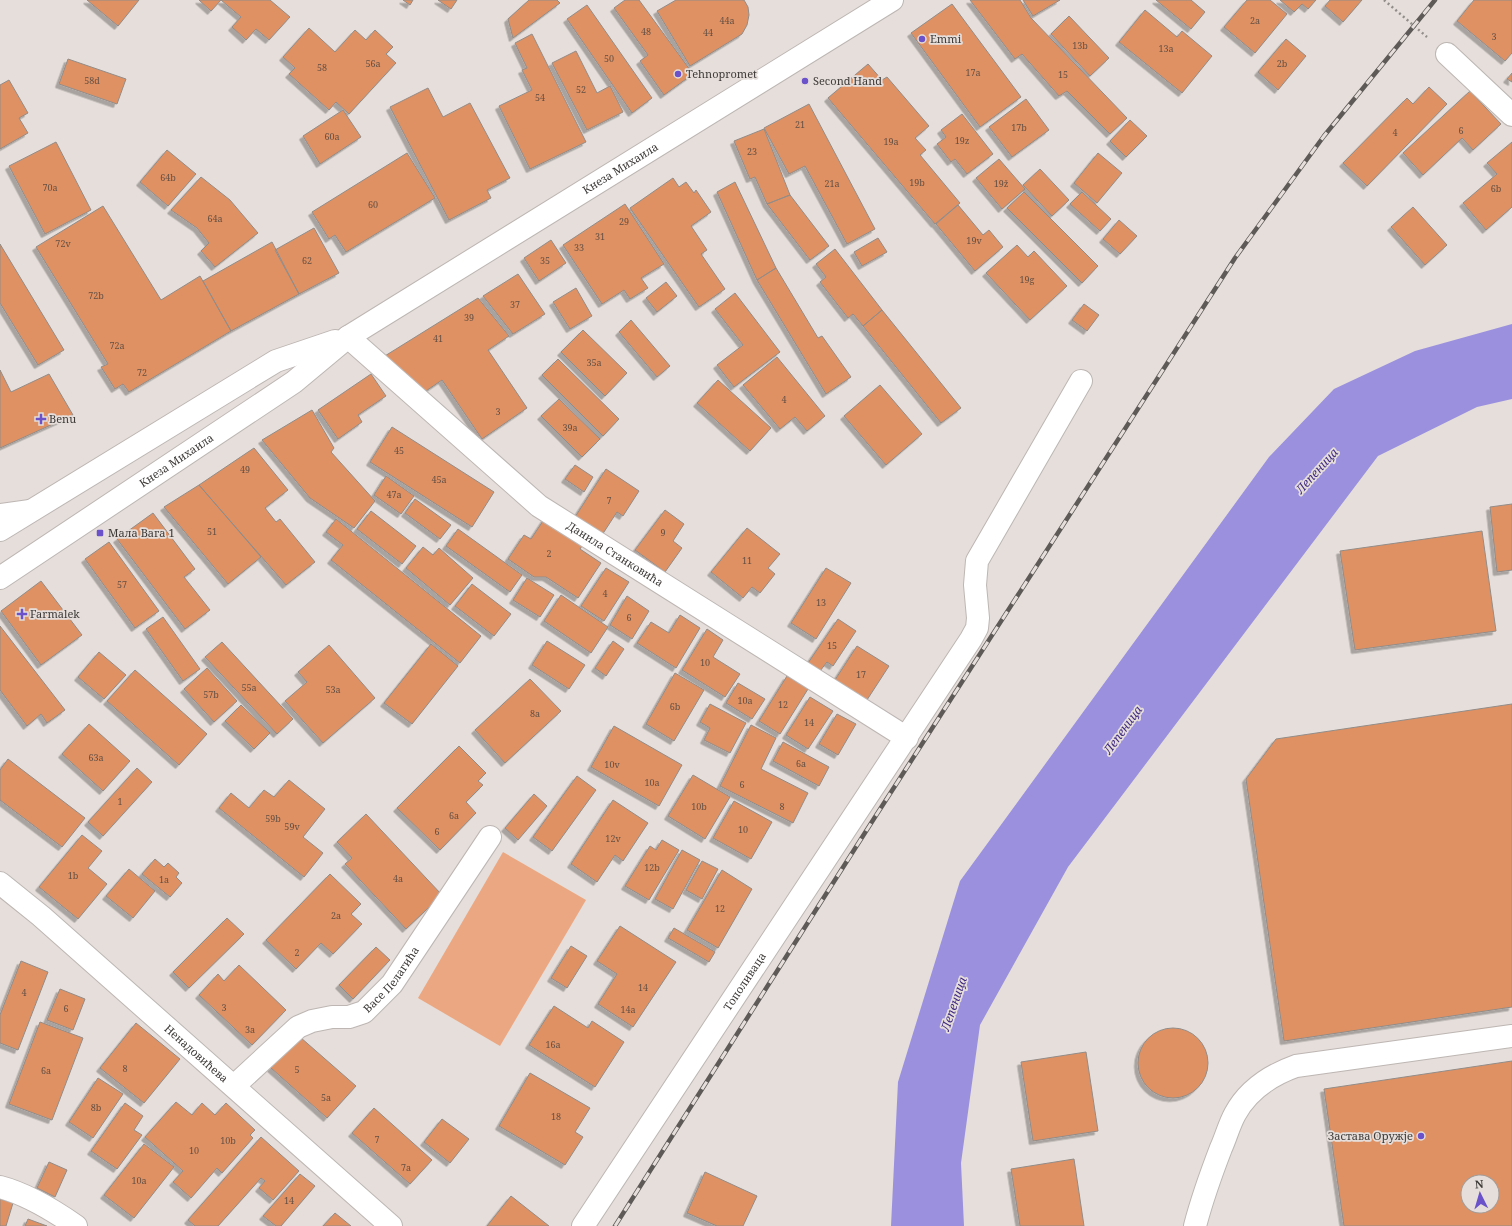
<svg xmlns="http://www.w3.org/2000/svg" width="1512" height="1226" font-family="'Noto Serif',serif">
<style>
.green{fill:#eba781}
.water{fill:#9a90de}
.building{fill:#df9163;stroke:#928c88;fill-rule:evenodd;filter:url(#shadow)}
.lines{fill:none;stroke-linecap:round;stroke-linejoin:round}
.minor-casing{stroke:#bdb6b3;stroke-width:24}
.major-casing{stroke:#bdb6b3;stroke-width:24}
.path{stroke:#928d8a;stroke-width:2.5;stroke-dasharray:2 3;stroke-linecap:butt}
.minor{stroke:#fff;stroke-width:22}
.major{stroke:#fff;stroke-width:22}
.rail-casing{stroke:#5e5a58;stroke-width:4.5}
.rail{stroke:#e5deda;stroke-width:3;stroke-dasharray:9;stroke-linecap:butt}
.poi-dot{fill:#6b51ca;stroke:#e5deda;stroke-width:1.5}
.labels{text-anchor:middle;stroke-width:3.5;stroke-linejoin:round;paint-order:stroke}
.number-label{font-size:9px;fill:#665043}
.poi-label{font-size:11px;fill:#3d3a38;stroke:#e5deda;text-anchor:start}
.street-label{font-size:11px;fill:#3d3a38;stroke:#e5deda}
.water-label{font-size:12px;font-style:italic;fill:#3f2983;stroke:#e5deda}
</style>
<defs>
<filter id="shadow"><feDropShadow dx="-3.5" dy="3.5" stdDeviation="0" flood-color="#0004"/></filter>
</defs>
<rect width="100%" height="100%" fill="#e5deda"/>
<!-- green -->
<path class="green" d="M503,852L586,900L500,1046L418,998Z"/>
<!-- water -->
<path class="water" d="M1512,324V399L1477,407L1378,456L1068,867L980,1025L961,1163L964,1226H891L898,1082L960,881L1269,457L1334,389L1415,351Z"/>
<!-- building -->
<path class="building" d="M87,0H139L118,26Z
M199,0H221L211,11Z
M221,0H270L290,17L269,40L256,29L246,40L232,27L241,17Z
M403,0H413L410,5Z
M438,0H457L451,9Z
M529,0H557L560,3L513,38L508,19Z
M625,0H639L693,74L664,95L640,61L648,55L614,8Z
M676,0H744L748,7L749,15L747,25L742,34L690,66L657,11Z
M970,0H1020L1031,18L1127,118L1110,134L1067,91L1059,96L1022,54L1015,59Z
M1023,0H1060L1033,16Z
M1156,0H1191L1205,12L1191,29Z
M1247,0H1270L1287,14L1255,53L1224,27Z
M1280,0H1316L1308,9L1302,4L1294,12Z
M1330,0H1362L1343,22L1325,6Z
M1474,0H1512V53L1505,61L1457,21Z
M952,4L1021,97L980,127L911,33Z
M587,5L652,98L632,113L567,19Z
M1145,10L1177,37L1182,31L1212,56L1182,93L1119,42Z
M1069,16L1109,58L1090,76L1051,34Z
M309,28L335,52L355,30L366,40L375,30L393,47L386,54L396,63L349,114L336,102L329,110L289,74L295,68L283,57Z
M532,34L586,142L530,169L499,106L532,90L522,70L527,68L515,43Z
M1286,39L1306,56L1278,90L1258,72Z
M576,51L597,93L610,86L623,112L587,130L552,63Z
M68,59L126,79L117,104L59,84Z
M868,64L882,80L887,77L929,126L915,138L926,150L920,155L960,203L935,224L828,98Z
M1512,73V82L1507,79Z
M9,80L28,113L19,118L28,133L0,149V85Z
M1429,87L1447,104L1367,186L1343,163L1407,98L1413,104Z
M428,88L443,117L470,103L510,178L487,190L491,198L449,220L390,107Z
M1470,91L1501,124L1473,150L1462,138L1423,175L1403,153Z
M1026,99L1049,130L1012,157L989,127Z
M809,104L875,229L847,244L805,166L789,174L764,128Z
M343,110L361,137L320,164L303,136Z
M962,114L993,154L967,174L955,159L951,162L937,144L946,137L941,130Z
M1130,120L1147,136L1126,157L1110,141Z
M764,129L790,195L767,204L755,177L750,179L734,141Z
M56,142L91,210L45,234L9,166Z
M1512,142V207L1486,230L1463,203L1497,174L1487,163Z
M167,150L196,174L168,206L140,182Z
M407,153L435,198L346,252L335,235L329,239L312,212Z
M1098,153L1122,173L1097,203L1074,183Z
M999,159L1025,189L1002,209L976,178Z
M1040,169L1069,200L1052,216L1023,185Z
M201,177L230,200L258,233L215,267L201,251L209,243L197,228L171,210Z
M673,178L679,187L686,182L694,193L696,190L711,212L691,226L707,250L701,254L725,289L699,307L630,208Z
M735,182L776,268L757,280L717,192Z
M1024,192L1098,266L1082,283L1007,208Z
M1082,192L1111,219L1100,231L1070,204Z
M790,195L829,246L810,260L767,204Z
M625,204L664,264L641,278L648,288L630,299L624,290L602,304L563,245Z
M958,205L983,235L989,230L1003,247L975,271L936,224Z
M103,206L161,300L200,276L231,331L129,392L123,384L115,389L101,367L108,364L36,247Z
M1413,207L1447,245L1425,265L1391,227Z
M1119,220L1137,236L1120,254L1103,239Z
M314,228L339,273L299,294L275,250Z
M878,238L887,252L862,266L854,252Z
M551,240L566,263L539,281L524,258Z
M272,242L299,294L231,331L203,281Z
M0,244L64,350L38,365L0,303Z
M1017,245L1028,257L1034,251L1067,286L1030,320L986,273Z
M835,249L882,310L863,326L853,314L848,318L820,282L826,277L816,264Z
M776,268L818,338L822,336L851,377L826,394L757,280Z
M518,274L545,314L513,334L483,296Z
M666,282L677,296L657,312L646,298Z
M576,288L592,316L570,329L553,302Z
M735,293L780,352L734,387L717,365L743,345L715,309Z
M478,298L509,336L488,350L527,408L482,439L442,380L423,393L380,359Z
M1084,304L1099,315L1087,331L1072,320Z
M882,310L961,408L941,423L863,326Z
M631,320L670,366L657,377L619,332Z
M583,330L627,373L605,396L561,352Z
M777,357L825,416L807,431L795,417L780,429L743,385Z
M558,359L619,419L603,436L542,375Z
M0,370L11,392L49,374L73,415L0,448Z
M371,374L386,396L358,415L362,422L338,439L318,410Z
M718,380L771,428L750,451L697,403Z
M880,385L922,434L886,465L844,416Z
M559,399L600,439L582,457L541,416Z
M312,410L334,448L331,452L375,501L354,528L310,498L262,440Z
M392,427L494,492L472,527L370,462Z
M254,448L288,490L265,508L276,522L280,519L315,562L286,585L199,485Z
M575,465L593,477L584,492L565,479Z
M606,469L639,491L623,516L617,512L602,535L575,517Z
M386,476L414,496L401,514L374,495Z
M199,485L261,557L228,584L164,507Z
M415,499L451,525L440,539L405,513Z
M1512,504V570L1497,572L1490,507Z
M665,510L684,524L673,541L682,548L665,572L635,550Z
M371,511L416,546L402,564L357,529Z
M153,513L195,569L184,577L210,610L185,629L117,539Z
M545,518L584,543L580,549L601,563L578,598L546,577H534L508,559L524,535L531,539Z
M336,519L481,636L460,663L331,560L343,545L326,532Z
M747,528L780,554L768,568L775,574L760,593L752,587L743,598L711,572Z
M458,529L522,575L510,592L446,546Z
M1482,531L1496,631L1355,650L1340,551Z
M109,542L159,611L135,628L85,559Z
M423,547L433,555L439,548L473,578L450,605L406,568Z
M606,568L629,582L604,621L581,606Z
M826,568L851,583L816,639L791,623Z
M527,578L554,595L540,617L513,600Z
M41,581L82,635L41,665L1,611Z
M472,584L511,614L494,636L455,606Z
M561,595L608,627L591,653L544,621Z
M627,596L649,611L632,639L610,625Z
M680,615L700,628L676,668L637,643L651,622L669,633Z
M163,617L200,669L183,681L146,629Z
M838,619L856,631L833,666L827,662L820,671L808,663Z
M0,626L65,710L47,723L41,714L27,726L0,690Z
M707,629L723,640L713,657L740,674L725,697L682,670Z
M547,641L585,665L569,689L532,665Z
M613,641L624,649L606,676L595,668Z
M222,642L293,719L277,734L205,657Z
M431,644L458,666L412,724L384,703Z
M329,645L375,698L323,743L285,701L307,682L298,672Z
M857,646L889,666L865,703L833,683Z
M99,652L126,675L104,699L78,677Z
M207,668L237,701L214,722L184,689Z
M135,670L207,734L179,765L107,701Z
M675,673L704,690L674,741L646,724Z
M787,676L808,689L780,734L759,721Z
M530,679L561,711L505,763L475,730Z
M738,683L765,699L752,719L726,703Z
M810,697L833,711L808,749L786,735Z
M710,704L746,723L730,753L704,740L710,728L700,722Z
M1512,704V1007L1284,1041L1246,779L1276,739Z
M241,705L270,733L254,749L225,721Z
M837,714L856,724L838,755L819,744Z
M89,724L130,761L103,791L62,754Z
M751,725L776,738L761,769L808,793L793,823L720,786Z
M614,726L682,765L659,806L591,767Z
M783,742L829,767L819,786L773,761Z
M459,746L486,773L478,781L483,785L466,802L476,813L440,850L397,808Z
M8,759L85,818L62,847L0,800V770Z
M137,768L152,782L103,836L88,822Z
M693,775L730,797L705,839L668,816Z
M577,776L596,790L552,851L533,837Z
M289,780L325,809L303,837L323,853L304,877L219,808L231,793L249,808L264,790L274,797Z
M534,794L547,806L518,840L505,828Z
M613,800L648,823L623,861L615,855L597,882L571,864Z
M734,801L772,822L751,859L713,838Z
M366,814L442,895L406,929L345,864L352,858L337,842Z
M82,835L102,851L88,868L107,884L78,919L39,887Z
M662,840L679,850L649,900L625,886L650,846L656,850Z
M682,850L700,860L673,909L655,899Z
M155,859L164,867L168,863L179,873L176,877L182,883L170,897L142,874Z
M702,861L718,869L702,899L686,890Z
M129,869L155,891L133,918L106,896Z
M722,870L752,889L718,948L687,930Z
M330,874L361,904L351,914L362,924L333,954L321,943L296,969L266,940Z
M227,918L244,934L189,988L173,972Z
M620,926L676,962L633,1027L598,1004L617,974L597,961Z
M674,928L715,952L709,962L668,938Z
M571,946L587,956L567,988L551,978Z
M376,947L390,960L353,999L339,985Z
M21,961L48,972L18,1050L0,1043V1015Z
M239,965L286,1010L252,1045L199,995L218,974L224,981Z
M60,989L85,999L73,1030L47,1020Z
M554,1006L588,1028L592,1021L624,1042L595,1087L529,1045Z
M40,1022L83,1038L52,1120L9,1104Z
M136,1023L180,1059L144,1103L100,1068Z
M1138 1063a35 35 0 1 1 70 0a35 35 0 1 1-70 0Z
M300,1037L356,1086L327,1118L271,1068Z
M1086,1052L1098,1131L1033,1141L1021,1062Z
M1512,1061V1226H1344L1324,1089ZM1468,1182H1492V1206H1468Z
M530,1073L590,1108L575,1132L583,1137L565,1165L499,1126Z
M98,1078L123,1094L93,1138L69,1122Z
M176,1102L192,1115L202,1103L215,1115L226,1103L255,1130L250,1135L253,1138L222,1173L217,1168L191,1198L173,1182L183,1171L145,1137Z
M125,1103L143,1116L134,1130L142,1135L117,1169L91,1151Z
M374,1108L432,1160L410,1184L352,1133Z
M442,1119L469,1139L450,1163L424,1142Z
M261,1137L299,1171L273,1200L259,1188L265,1181L261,1178L218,1226H195L188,1220Z
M144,1144L174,1167L134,1218L104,1195Z
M1074,1159L1084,1226H1020L1011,1169Z
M49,1162L67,1170L55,1197L37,1188Z
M705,1172L757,1196L743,1226H717L687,1213Z
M300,1174L315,1186L281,1226H276L263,1216Z
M511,1196L549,1226H487Z
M0,1199L13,1203L6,1226H0Z
M335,1213L351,1226H323Z
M28,1219L47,1226H25Z"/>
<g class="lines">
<defs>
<g id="minor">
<path d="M1447,54L1512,115"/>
<path id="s1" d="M348,337L539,506L907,738"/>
<path d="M0,515L30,511"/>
<path id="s2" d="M0,883L41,916L391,1226"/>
<path id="s3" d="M234,1086L298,1027L312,1021L332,1017H349L364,1012L392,984L490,837"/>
<path d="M0,1187C27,1194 53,1210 76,1226"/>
<path id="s4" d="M583,1226L971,639L977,628L978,618L975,585L977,561L1081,381"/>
<path d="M1195,1226C1202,1199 1211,1174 1221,1148C1226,1137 1229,1125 1235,1114C1248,1090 1271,1075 1296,1066L1512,1036"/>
</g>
<g id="major">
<path d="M0,530L276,361L335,341"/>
<path id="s5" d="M0,578L294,382L348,337L892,0"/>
</g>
</defs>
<!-- minor casing -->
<use href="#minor" class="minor-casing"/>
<!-- major casing -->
<use href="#major" class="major-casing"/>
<!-- path -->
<path class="path" d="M1384,0L1427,37"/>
<!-- minor -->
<use href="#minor" class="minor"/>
<!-- major -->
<use href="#major" class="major"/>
<defs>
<path id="rail" d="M615,1226L875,817L1235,258L1324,136L1435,0"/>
</defs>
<!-- rail casing -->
<use href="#rail" class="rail-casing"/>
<!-- rail -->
<use href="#rail" class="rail"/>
</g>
<!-- markers -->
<g class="poi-dot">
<circle cx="922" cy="39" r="4"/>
<circle cx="678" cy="74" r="4"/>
<circle cx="805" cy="81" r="4"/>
<path d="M39 413h4v4h4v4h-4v4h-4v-4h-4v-4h4z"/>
<rect x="96" y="529" width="8" height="8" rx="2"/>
<path d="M20 608h4v4h4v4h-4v4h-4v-4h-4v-4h4z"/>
<circle cx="1421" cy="1136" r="4"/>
</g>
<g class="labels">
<!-- number labels -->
<g class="number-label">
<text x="727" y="24">44a</text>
<text x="1255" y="24">2a</text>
<text x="646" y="35">48</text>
<text x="708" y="36">44</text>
<text x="1494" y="40">3</text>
<text x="1080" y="49">13b</text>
<text x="1166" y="52">13a</text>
<text x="609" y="62">50</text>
<text x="373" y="67">56a</text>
<text x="1282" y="67">2b</text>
<text x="322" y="71">58</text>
<text x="973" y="76">17a</text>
<text x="1063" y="78">15</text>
<text x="92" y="84">58d</text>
<text x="581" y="93">52</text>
<text x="540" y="101">54</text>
<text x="800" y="128">21</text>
<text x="1019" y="131">17b</text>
<text x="1461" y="134">6</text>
<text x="1395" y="136">4</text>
<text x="332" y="140">60a</text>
<text x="962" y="144">19z</text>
<text x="891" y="145">19a</text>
<text x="752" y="155">23</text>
<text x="168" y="181">64b</text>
<text x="917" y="186">19b</text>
<text x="832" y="187">21a</text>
<text x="1001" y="187">19ž</text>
<text x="50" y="191">70a</text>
<text x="1496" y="192">6b</text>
<text x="373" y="208">60</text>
<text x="215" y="222">64a</text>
<text x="624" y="225">29</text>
<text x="600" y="240">31</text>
<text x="974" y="244">19v</text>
<text x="63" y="247">72v</text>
<text x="579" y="251">33</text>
<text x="307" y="264">62</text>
<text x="545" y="264">35</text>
<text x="1027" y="283">19g</text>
<text x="96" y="299">72b</text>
<text x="515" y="308">37</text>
<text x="469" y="321">39</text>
<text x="438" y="342">41</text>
<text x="117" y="349">72a</text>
<text x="594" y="366">35a</text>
<text x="142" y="376">72</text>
<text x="784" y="403">4</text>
<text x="498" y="415">3</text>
<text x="570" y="431">39a</text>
<text x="399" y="454">45</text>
<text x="245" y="473">49</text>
<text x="439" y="483">45a</text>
<text x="394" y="498">47a</text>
<text x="609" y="504">7</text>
<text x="212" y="535">51</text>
<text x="663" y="536">9</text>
<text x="549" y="557">2</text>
<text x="747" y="564">11</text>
<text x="122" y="588">57</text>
<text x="605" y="597">4</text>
<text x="821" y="606">13</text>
<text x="629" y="621">6</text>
<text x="832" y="649">15</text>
<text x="705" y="666">10</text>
<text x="861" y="678">17</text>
<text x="249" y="691">55a</text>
<text x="333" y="693">53a</text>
<text x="211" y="698">57b</text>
<text x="745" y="704">10a</text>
<text x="783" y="708">12</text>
<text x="675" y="710">6b</text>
<text x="535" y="717">8a</text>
<text x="809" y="726">14</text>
<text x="96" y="761">63a</text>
<text x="801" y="767">6a</text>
<text x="612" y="768">10v</text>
<text x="652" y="786">10a</text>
<text x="742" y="788">6</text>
<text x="120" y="805">1</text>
<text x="699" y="810">10b</text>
<text x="782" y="810">8</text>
<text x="454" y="819">6a</text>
<text x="273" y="822">59b</text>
<text x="292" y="830">59v</text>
<text x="743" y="833">10</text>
<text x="437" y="835">6</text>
<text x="613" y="842">12v</text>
<text x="652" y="871">12b</text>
<text x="73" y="879">1b</text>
<text x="398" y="882">4a</text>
<text x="164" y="883">1a</text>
<text x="720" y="912">12</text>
<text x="336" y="919">2a</text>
<text x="297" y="956">2</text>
<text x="643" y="991">14</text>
<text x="24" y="996">4</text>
<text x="224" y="1011">3</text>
<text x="66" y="1012">6</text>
<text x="628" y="1013">14a</text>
<text x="250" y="1033">3a</text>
<text x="553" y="1048">16a</text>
<text x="125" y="1072">8</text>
<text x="297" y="1073">5</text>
<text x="46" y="1074">6a</text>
<text x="326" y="1101">5a</text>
<text x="96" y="1111">8b</text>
<text x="556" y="1120">18</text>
<text x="377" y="1143">7</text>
<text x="228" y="1144">10b</text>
<text x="194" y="1154">10</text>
<text x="406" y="1171">7a</text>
<text x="139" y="1184">10a</text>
<text x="289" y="1204">14</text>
</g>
<!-- poi labels -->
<g class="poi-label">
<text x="930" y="43">Emmi</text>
<text x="686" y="78">Tehnopromet</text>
<text x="813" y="85">Second Hand</text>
<text x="49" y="423">Benu</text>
<text x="108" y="537">Мала Вага 1</text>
<text x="30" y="618">Farmalek</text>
<text x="1413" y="1140" text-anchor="end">Застава Оружје</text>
</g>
<!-- street labels -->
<g class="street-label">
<text dy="4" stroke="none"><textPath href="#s5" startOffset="744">Кнеза Михаила</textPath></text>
<text dy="4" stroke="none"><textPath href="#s5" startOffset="212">Кнеза Михаила</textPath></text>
<text dy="4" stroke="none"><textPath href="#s1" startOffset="345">Данила Станковића</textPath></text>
<text dy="4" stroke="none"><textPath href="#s3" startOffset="198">Васе Пелагића</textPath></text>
<text dy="4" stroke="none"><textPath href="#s4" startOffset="293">Тополиваца</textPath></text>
<text dy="4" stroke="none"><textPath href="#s2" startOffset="260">Ненадовићева</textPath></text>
</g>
<!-- water labels -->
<g class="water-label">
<text transform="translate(1317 471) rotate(-48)" y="4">Лепеница</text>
<text transform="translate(1123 730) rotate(-54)" y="4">Лепеница</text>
<text transform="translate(954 1004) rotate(-71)" y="4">Лепеница</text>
</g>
</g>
<!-- north arrow -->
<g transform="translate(1480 1194) rotate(355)"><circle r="19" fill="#e5deda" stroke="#a29c99"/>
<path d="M0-3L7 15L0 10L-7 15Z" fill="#6b51ca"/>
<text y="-6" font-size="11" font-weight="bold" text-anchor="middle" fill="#3d3a38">N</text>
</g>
</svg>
